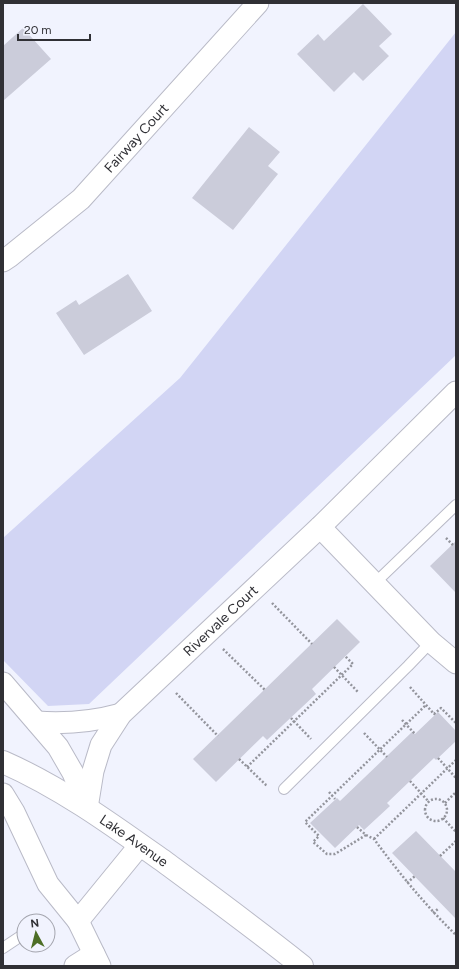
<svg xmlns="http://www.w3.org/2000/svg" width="459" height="969" font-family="Figtree,sans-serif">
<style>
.green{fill:#d2d5f4}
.building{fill:#cbccda}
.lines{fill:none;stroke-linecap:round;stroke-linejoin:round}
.service-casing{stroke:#b9bac7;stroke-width:12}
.minor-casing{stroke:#b9bac7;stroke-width:23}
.secondary-casing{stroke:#b9bac7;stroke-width:24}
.path{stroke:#93949c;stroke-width:2.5;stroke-dasharray:2 2;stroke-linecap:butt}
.service{stroke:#fff;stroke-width:10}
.minor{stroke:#fff;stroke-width:21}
.secondary{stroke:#fff;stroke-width:22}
.labels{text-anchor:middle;stroke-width:3;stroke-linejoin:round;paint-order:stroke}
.street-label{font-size:14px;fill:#303035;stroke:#f1f3fe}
</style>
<rect width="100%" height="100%" fill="#f1f3fe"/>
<!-- green -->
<path class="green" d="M456,32V355L89,704L48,706L3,660V538L180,378Z"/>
<!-- building -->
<path class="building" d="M363,4L392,34L379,46L389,56L363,81L354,72L334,92L297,54L318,34L324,41Z
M23,28L51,59L3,101V46Z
M249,127L280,152L268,166L278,174L233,230L192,198Z
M128,274L152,311L84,355L56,313L76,300L79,305Z
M456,541V593L430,566Z
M337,619L360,642L312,689L316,694L267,740L263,736L216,782L193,759Z
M438,712L456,731V741L436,760L434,758L387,803L390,806L364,830L359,825L335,848L310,823L337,798L340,801L412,732L415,734Z
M416,831L456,872V919L392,853Z"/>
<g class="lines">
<defs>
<path id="service" d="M375,583L456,505
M284,789L408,666L431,642
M3,948L24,934"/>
<g id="minor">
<path id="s1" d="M3,261L9,257L81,199L258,3"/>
<path d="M320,527L431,642L456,663"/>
<path d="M3,683L58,747L73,773L87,807"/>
<path d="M37,722C66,724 92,722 121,714"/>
<path d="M3,794L14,812L48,884L78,921L100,966"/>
<path id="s2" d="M87,808L93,771L101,745L121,714L320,527L456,392"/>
<path d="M78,921L140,845"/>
<path d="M75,966L94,954"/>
</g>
<g id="secondary">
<path id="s3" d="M3,762C62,788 114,826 166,863C212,897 257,930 302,966"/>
</g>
</defs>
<!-- service casing -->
<use href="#service" class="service-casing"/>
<!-- minor casing -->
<use href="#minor" class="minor-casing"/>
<!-- secondary casing -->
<use href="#secondary" class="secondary-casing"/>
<!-- path -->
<path class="path" d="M446,538L453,545
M272,603L312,644
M223,649L265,690
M334,667L358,692
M410,687L434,714L441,708L456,723
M176,693L218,736
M291,718L311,739
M402,720L415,734
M364,733L387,757
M438,758L456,778
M239,759L266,785L268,786
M247,767L353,664L345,656
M410,781L429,802
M329,792L335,799
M425 810a11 11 0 1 1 22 0a11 11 0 1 1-22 0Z
M445,803L456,792
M443,818L456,832
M357,827L366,835L374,839C399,873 425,905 456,935
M366,835L335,854H327L313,842L319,836L305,822L426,705
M374,839L456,760
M440,856L456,841
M407,883L415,876
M433,913L438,909"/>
<!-- service -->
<use href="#service" class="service"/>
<!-- minor -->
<use href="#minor" class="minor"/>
<!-- secondary -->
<use href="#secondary" class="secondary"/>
</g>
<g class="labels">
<!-- street labels -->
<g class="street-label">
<text dy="5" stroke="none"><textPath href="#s1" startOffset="182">Fairway Court</textPath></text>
<text dy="5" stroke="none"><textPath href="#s2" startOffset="238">Rivervale Court</textPath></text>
<text dy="5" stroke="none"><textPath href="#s3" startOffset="153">Lake Avenue</textPath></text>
</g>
</g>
<!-- border -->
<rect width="459" height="969" fill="none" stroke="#303035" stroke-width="8"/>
<!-- north arrow -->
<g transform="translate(36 933) rotate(353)"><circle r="19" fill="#f1f3fe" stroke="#a4a5ae"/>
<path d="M0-3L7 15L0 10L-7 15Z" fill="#4d6e26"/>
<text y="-6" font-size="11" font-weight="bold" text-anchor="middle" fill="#303035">N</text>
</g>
<!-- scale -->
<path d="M18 34v6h72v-6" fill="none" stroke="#303035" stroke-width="2"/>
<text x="24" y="34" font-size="12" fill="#303035" stroke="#f1f3fe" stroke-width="3" paint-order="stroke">20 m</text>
</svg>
